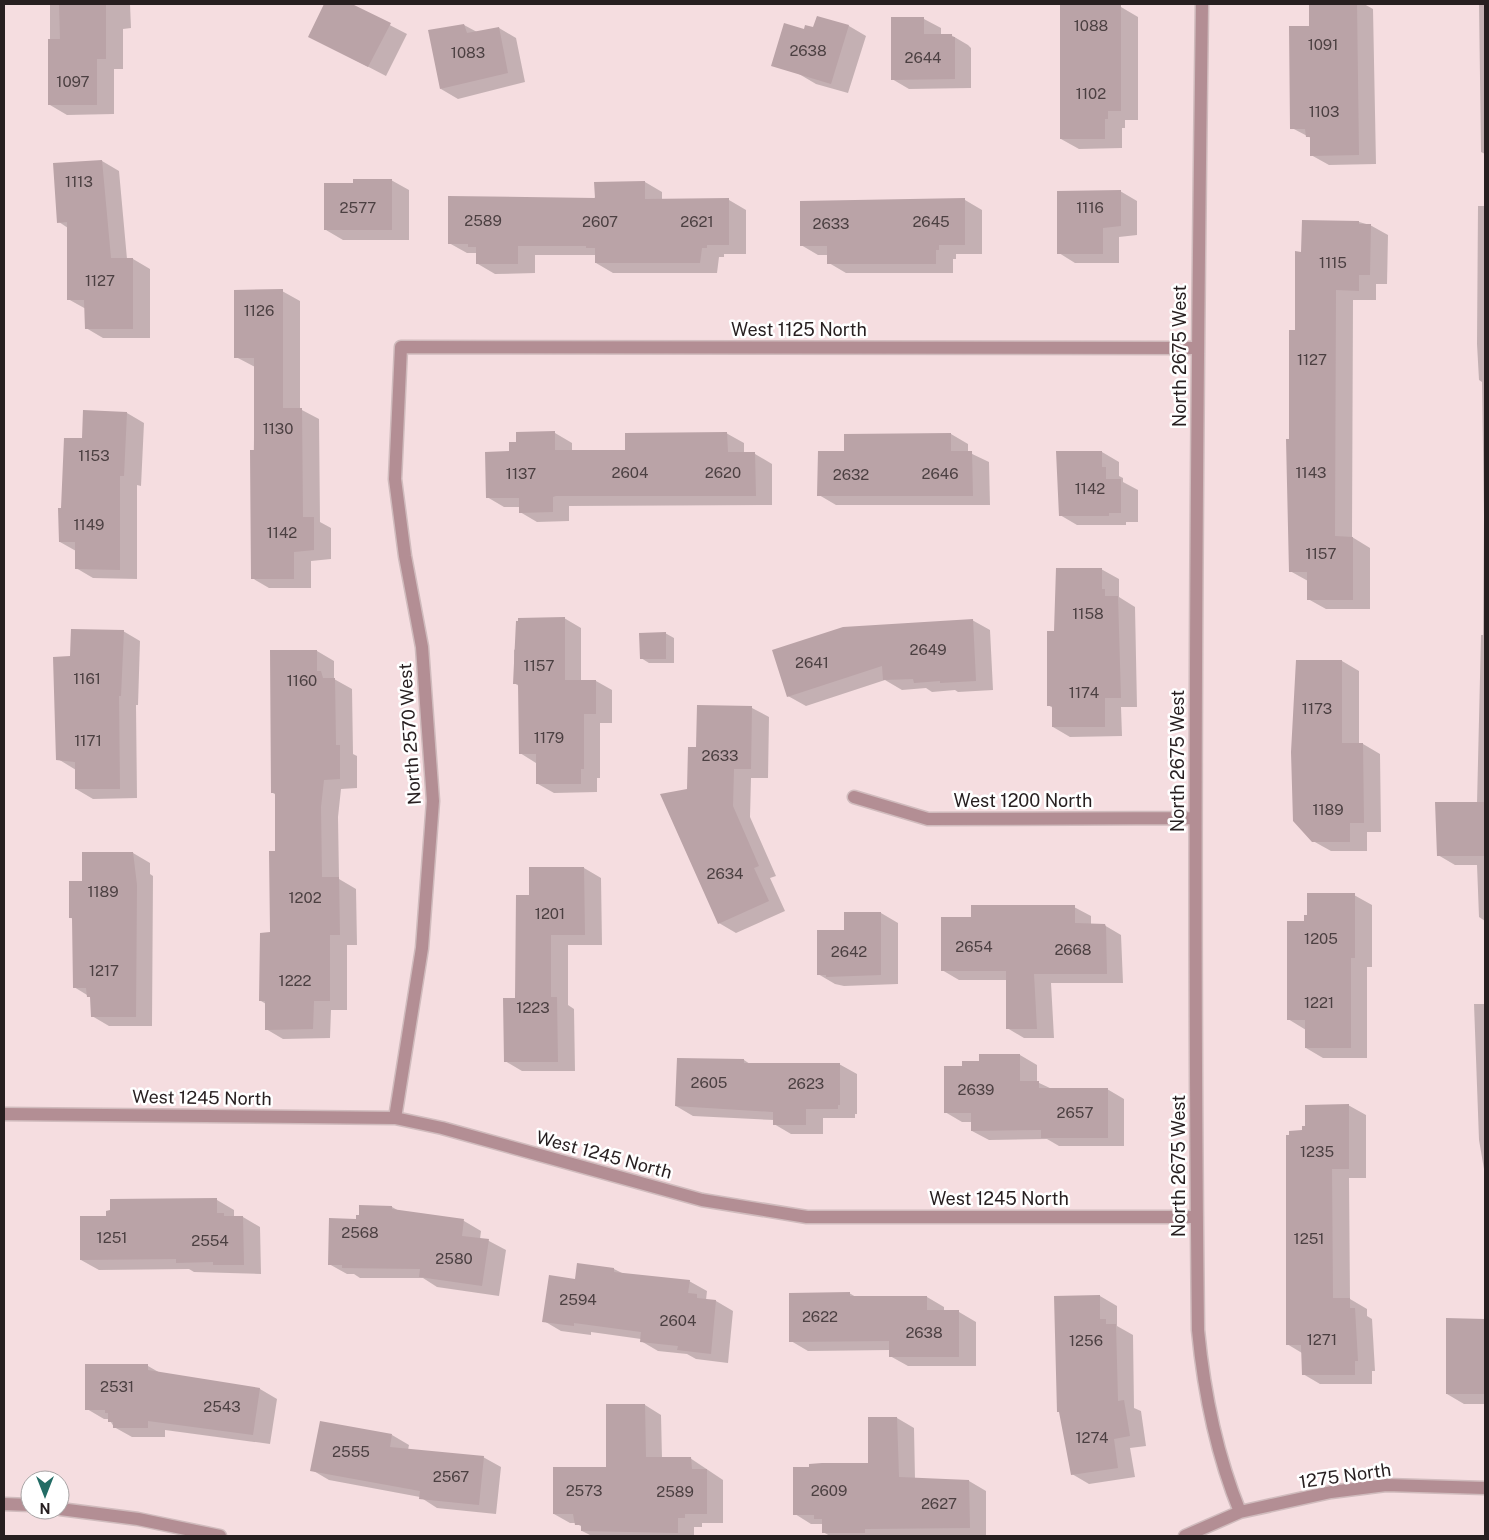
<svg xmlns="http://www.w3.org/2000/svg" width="1489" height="1540" font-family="'Public Sans',sans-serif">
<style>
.shadow{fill:#0003}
.building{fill:#baa3a7}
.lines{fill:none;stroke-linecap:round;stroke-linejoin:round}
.minor-casing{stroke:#d0bbbd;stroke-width:15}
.minor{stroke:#b38e94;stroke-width:12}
.labels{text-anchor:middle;stroke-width:5;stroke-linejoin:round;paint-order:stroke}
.number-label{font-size:15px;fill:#4c4042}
.street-label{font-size:18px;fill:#271f20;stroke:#fff}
</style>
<rect width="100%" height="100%" fill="#f5dde0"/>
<!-- shadow -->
<path class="shadow" d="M50,4H130L131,28L123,29V69H114V114L67,115L50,105Z
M326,4H349L407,34L386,76L309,36Z
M1061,4H1121V7L1138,17V120H1125V128H1122V148L1079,149L1061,139Z
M1310,4H1364L1373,9L1376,164L1329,165L1311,155V138L1292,128L1310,28Z
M1479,4H1485V154L1481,152Z
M817,17L849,26L866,36L848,93L816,84L799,74Z
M892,19H924L941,28V35H951L968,45L971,48V88L909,89L892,79Z
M464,25L477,32L499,28L516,38L525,82L458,99L441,89Z
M102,161L119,171L127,259H133L150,269V338H103L86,328V309L68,299V228L59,222L55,164Z
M391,180L409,190V240H343L326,230L354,184Z
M645,182L662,192V200H729L746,210V254H724V257H719L717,273H613L596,263V255H535V273L495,274L478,264V253H467L449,243Z
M1120,191L1137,201V235L1119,237V263H1075L1059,253Z
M965,200L982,210V254H956V259H953V273H846L829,263L828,255H818L801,245Z
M1478,206H1485V921L1479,917L1477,865H1455L1438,855L1477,804L1481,635H1483L1484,516L1482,382L1479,380L1477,344Z
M1359,222L1370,225L1388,235L1387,284H1376V300H1353L1352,537L1370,548V609H1326L1308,599V581L1290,571V440L1302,253Z
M282,291L300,301V409L319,419L320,522L331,528V559L311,561V588H269L252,578L255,367L236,357Z
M127,413L144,423L141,486L137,485V579L93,578L76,568V551L60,542L62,509L83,439Z
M555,433L572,443V451H626L726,433L744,443V454H755L772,464V505L569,506V521L537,522L520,512V507H504L487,497L510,453L518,443Z
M951,434L968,444V452L989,462L990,505H836L819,495L846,452Z
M1102,452L1119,462V476L1123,478V482L1138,490V522H1126V525H1077L1060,515Z
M1101,569L1119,579V597L1135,607L1137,707H1121L1122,736L1070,737L1053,727V708L1048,705Z
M564,618L581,628V681H596L612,690V723H600V778H597V792L554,793L538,784L536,763L520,753L519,686L514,683V650Z
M972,620L990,630L993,690L958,692L955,690L932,692L926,688L902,690L885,680L806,706L788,696Z
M123,631L140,641L138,705H136L137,798L93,799L76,789V770L58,759L71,658Z
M665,633L674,638V663H649L641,658Z
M271,651H317L334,661V679L352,689L353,754L357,756V788L341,789L338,817L339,879L356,889L357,945H347V1010H331L330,1038L283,1039L266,1029V1004L261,1001L271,933L276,852V795L273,793Z
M1342,661L1359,671V744H1363L1380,754L1381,832H1367V851H1331L1313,841Z
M698,707L752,708L769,717L768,778H751L750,817L776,876L770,878L785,911L736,933L719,923L688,790L697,749Z
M133,853L150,863V874L153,876L152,1026H109L92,1016V998L74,987V919L71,918L83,882Z
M531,868H584L601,878L602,945H568V1005L574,1009L575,1071H522L505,1061L531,896Z
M1354,895L1372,905V967H1367V1058H1323L1306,1048V1030L1288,1019L1305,922Z
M1074,907L1091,916V925H1104L1121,935L1123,983H1051L1054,1038H1024L1007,1028V980H959L942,970L973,918Z
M881,913L898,923V984L844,986L835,984L818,974L845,931Z
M1474,1004H1485V1175L1479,1140Z
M1020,1055L1037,1065V1082L1052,1089H1107L1124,1099V1146H1059L1047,1139L989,1140L972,1131V1122H962L945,1112L964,1067Z
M744,1060L750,1064H839L857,1074V1114H855V1118H823V1134H791L774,1124V1120L693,1116L676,1106Z
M1348,1105L1366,1115V1178H1349L1350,1299L1367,1309V1316L1372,1319L1375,1371H1372V1384H1320L1303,1374L1302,1353L1287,1344L1303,1131Z
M217,1200L234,1210V1217H243L260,1227L261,1274L194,1272L189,1269L99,1270L81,1260L108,1217Z
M392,1207L399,1211L464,1221L481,1231L480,1239L489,1241L506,1250L499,1296L437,1287L423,1278H360L354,1274H347L329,1264L357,1220Z
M578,1264L614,1269L624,1274L689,1281L707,1291L706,1300L716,1301L733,1311L728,1363L696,1359L687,1354L658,1351L641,1341V1339L591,1332V1335L561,1331L544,1321L576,1280Z
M849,1293L856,1297H927L944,1307V1312H959L976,1322V1366H908L890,1356V1350L808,1351L791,1341Z
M1100,1296L1117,1306V1326L1133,1335L1134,1408L1141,1411L1146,1446L1130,1448L1135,1477L1089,1484L1072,1474Z
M1447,1320H1485V1404H1464L1447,1394Z
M87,1366H148L162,1374L260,1389L277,1399L270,1444L165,1430V1437H132L114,1427L109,1419H104L87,1409Z
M645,1405L661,1415L662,1459L690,1458L723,1480V1523H702V1527H694V1536H592L582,1531V1527L576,1523H570L554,1514L607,1468Z
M897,1418L914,1428L915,1479L969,1481L986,1491V1536H830L823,1532V1524H811L795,1514L869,1464Z
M392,1435L409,1445L408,1450L483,1457L501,1467L496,1514L437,1508L420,1497L329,1480L312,1470Z"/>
<!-- building -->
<path class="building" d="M59,4H106V59H97V105H48V39H60Z
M324,4H352L391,23L368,67L308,37Z
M1060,4L1121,5V111H1108V119H1105V139H1060Z
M1309,4H1357L1359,155L1310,156V137H1306L1305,129H1290L1289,26H1309Z
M817,16L849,25L831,84L771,66L784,23L804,29L805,25L813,27Z
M891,17H924V34H952V37H955V79L891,80Z
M464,24L467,33L499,27L508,73L440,89L428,30Z
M102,160L111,258H133V329H85L84,300H67V222L57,223L53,163Z
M353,179H392V230H324V183H353Z
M645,181V199L729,198V245H707V248H702L700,263H595V248H586V246H518V264H476V247H468V244H448V196L595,198L594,182Z
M1121,190V226L1103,228V254H1057V191Z
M965,198V245H939V250H936V264H827V246H800V201Z
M1302,220L1359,221V224H1371L1370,275H1359V291L1336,290L1335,536L1353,537V600H1307V572H1289L1286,439H1289V330H1295V251L1301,252Z
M283,289V408H302L303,517H314V550L294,552V579H251L250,450H254V358H234V290Z
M83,410L127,412L124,476H120V570L75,569V542H59L58,508H61L64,438H82Z
M555,431V450H625V433L727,432L728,452H755L756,496H556L553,497V512L519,513V498H486L485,452L509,451V442H516V432Z
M951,433V451H972L973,496H817L818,451H844V434Z
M1056,451H1102V467H1106V479H1121V513H1109V516H1059Z
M1056,568H1102V589H1105V596H1118L1121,698H1105V727H1052V706H1047V631H1054Z
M565,617V680H596V714H584V769H581V784H536V754H519L518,684H513L516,621H518V618Z
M973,619L976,681L940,683V681L914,683L913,679L883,680L882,666L787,697L772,650L843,627Z
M71,629L124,630L121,696H119L120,789H75V762L56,760L53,657L70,656Z
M666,632V659H640L639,633Z
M270,650H317V671H321L323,678H335L336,745H340V779L324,780L321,807L322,877H339L340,935H330V1001H314L313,1029L265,1030V1001H259L260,933L270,932L269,851H275V793H271Z
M1296,660H1342V743H1363L1364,823H1350V842H1312L1293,821L1291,752Z
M697,705L752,706L751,769H734L733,806L759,866L754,868L769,901L718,924L660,794L687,789L688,747H696Z
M1435,802H1485V856H1437Z
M82,852H133L137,885L136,1017H91L90,997H87L86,988H73L72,918H69V881H82Z
M529,867H584L585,935H551V997H557L558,1062H504L503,998H515L516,895H529Z
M1307,893H1355V958H1351V1048H1305V1020H1287V921H1304V915H1307Z
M971,905H1075V923L1105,924L1106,927L1107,974H1034L1037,1029H1006V971H941V917H971Z
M844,912H881V975L826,977V975H817V930H844Z
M979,1054H1020V1081H1039V1088H1108V1138H1041V1130L971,1131V1113H944V1066H962V1061H979Z
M677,1058L744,1059V1063H840V1105H838V1109H806V1125H773V1112L675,1106Z
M1349,1104V1169H1332L1333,1298H1350V1308H1355L1358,1361H1355V1375H1302L1301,1345H1286V1135H1289V1131L1302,1130V1126H1305V1105Z
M217,1198V1213H224V1216H243L244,1265H213V1262L176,1263V1259L80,1260V1216H106V1211L110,1210V1199Z
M359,1205L392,1206V1209L464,1219L462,1236L489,1239L482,1286L419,1277L420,1269L342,1268V1265H328L329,1218L356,1219V1215H359Z
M577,1263L614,1268V1272L690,1280L688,1293L697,1294V1298L716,1300L711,1354L677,1350L678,1346L640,1342L641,1332L574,1323V1326L542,1322L549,1275L575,1279Z
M850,1292V1296H927V1310H959V1357H889V1341L789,1342V1293Z
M1100,1295V1319H1106V1324H1116L1118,1401L1124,1400L1130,1436L1114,1439L1118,1468L1071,1475L1059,1412H1057L1054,1296Z
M1446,1318L1485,1319V1394H1446Z
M85,1364H148V1370L260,1388L253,1435L148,1421V1428H113V1422H108V1413H105V1410H85Z
M606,1404H645L646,1457H691L692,1469H707V1514H685V1518H678V1533L581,1531V1525H575L573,1514H553V1467H606Z
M868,1417H897L899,1477L969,1480L970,1528L865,1529V1533H822V1519H814V1515H793V1467H809V1464L822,1463H868Z
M320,1421L392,1434L390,1447L484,1456L479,1505L419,1499L420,1491L310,1471Z"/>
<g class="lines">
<defs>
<path id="minor" d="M1202,4C1196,446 1193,888 1198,1330C1204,1394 1216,1453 1240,1512
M854,797L928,819L1195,818
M4,1114L395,1118L442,1128L702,1200L807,1217H1197
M395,1118L422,948L433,801L422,647L405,556L395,479L401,347L1197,348
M4,1504L30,1505
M60,1509L138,1519L220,1536
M1185,1536L1240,1512L1331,1492L1386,1485L1485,1488"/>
</defs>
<!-- minor casing -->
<use href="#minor" class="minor-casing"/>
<!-- minor -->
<use href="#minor" class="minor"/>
</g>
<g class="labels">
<!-- number labels -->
<g class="number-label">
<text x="1091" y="31">1088</text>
<text x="1323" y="50">1091</text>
<text x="808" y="56">2638</text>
<text x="468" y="58">1083</text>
<text x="923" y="63">2644</text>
<text x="73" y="87">1097</text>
<text x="1091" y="99">1102</text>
<text x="1324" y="117">1103</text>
<text x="79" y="187">1113</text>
<text x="358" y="213">2577</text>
<text x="1090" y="213">1116</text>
<text x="483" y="226">2589</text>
<text x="600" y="227">2607</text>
<text x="697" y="227">2621</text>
<text x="931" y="227">2645</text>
<text x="831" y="229">2633</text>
<text x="1333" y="268">1115</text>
<text x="100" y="286">1127</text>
<text x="259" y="316">1126</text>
<text x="1312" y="365">1127</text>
<text x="278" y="434">1130</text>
<text x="94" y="461">1153</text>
<text x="630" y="478">2604</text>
<text x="723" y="478">2620</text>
<text x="1311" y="478">1143</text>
<text x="521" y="479">1137</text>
<text x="940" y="479">2646</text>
<text x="851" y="480">2632</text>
<text x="1090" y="494">1142</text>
<text x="89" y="530">1149</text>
<text x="282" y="538">1142</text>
<text x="1321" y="559">1157</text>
<text x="1088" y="619">1158</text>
<text x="928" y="655">2649</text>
<text x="812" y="668">2641</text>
<text x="539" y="671">1157</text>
<text x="87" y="684">1161</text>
<text x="302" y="686">1160</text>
<text x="1084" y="698">1174</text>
<text x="1317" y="714">1173</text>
<text x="549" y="743">1179</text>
<text x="88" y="746">1171</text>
<text x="720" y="761">2633</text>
<text x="1328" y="815">1189</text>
<text x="725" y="879">2634</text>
<text x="103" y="897">1189</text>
<text x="305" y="903">1202</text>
<text x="550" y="919">1201</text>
<text x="1321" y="944">1205</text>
<text x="974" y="952">2654</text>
<text x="1073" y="955">2668</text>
<text x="849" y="957">2642</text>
<text x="104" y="976">1217</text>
<text x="295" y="986">1222</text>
<text x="1319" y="1008">1221</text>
<text x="533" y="1013">1223</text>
<text x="709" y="1088">2605</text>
<text x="806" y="1089">2623</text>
<text x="976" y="1095">2639</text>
<text x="1075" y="1118">2657</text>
<text x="1317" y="1157">1235</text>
<text x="360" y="1238">2568</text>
<text x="112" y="1243">1251</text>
<text x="1309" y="1244">1251</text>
<text x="210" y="1246">2554</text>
<text x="454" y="1264">2580</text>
<text x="578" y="1305">2594</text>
<text x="820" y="1322">2622</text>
<text x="678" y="1326">2604</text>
<text x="924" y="1338">2638</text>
<text x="1322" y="1345">1271</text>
<text x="1086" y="1346">1256</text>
<text x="117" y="1392">2531</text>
<text x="222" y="1412">2543</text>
<text x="1092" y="1443">1274</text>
<text x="351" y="1457">2555</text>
<text x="451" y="1482">2567</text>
<text x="584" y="1496">2573</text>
<text x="829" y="1496">2609</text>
<text x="675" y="1497">2589</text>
<text x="939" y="1509">2627</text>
</g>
<!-- street labels -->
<g class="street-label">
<text x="799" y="336">West 1125 North</text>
<text transform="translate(1180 356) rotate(-90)" y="6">North 2675 West</text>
<text transform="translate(410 734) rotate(-94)" y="6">North 2570 West</text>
<text transform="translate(1178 761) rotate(-90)" y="6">North 2675 West</text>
<text x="1023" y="807">West 1200 North</text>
<text transform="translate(202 1098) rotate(1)" y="6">West 1245 North</text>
<text transform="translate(604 1155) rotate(15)" y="6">West 1245 North</text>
<text transform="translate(1179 1166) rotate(-90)" y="6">North 2675 West</text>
<text x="999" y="1205">West 1245 North</text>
<text transform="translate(1345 1476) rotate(-8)" y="6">1275 North</text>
</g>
</g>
<!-- border -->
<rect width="1489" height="1540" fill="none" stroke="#271f20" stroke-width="10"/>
<!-- north arrow -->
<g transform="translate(45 1495) rotate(180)"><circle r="24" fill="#ffffff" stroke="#a9a5a6"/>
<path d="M0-4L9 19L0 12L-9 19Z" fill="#226c65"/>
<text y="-8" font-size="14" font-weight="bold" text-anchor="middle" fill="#271f20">N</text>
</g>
</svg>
